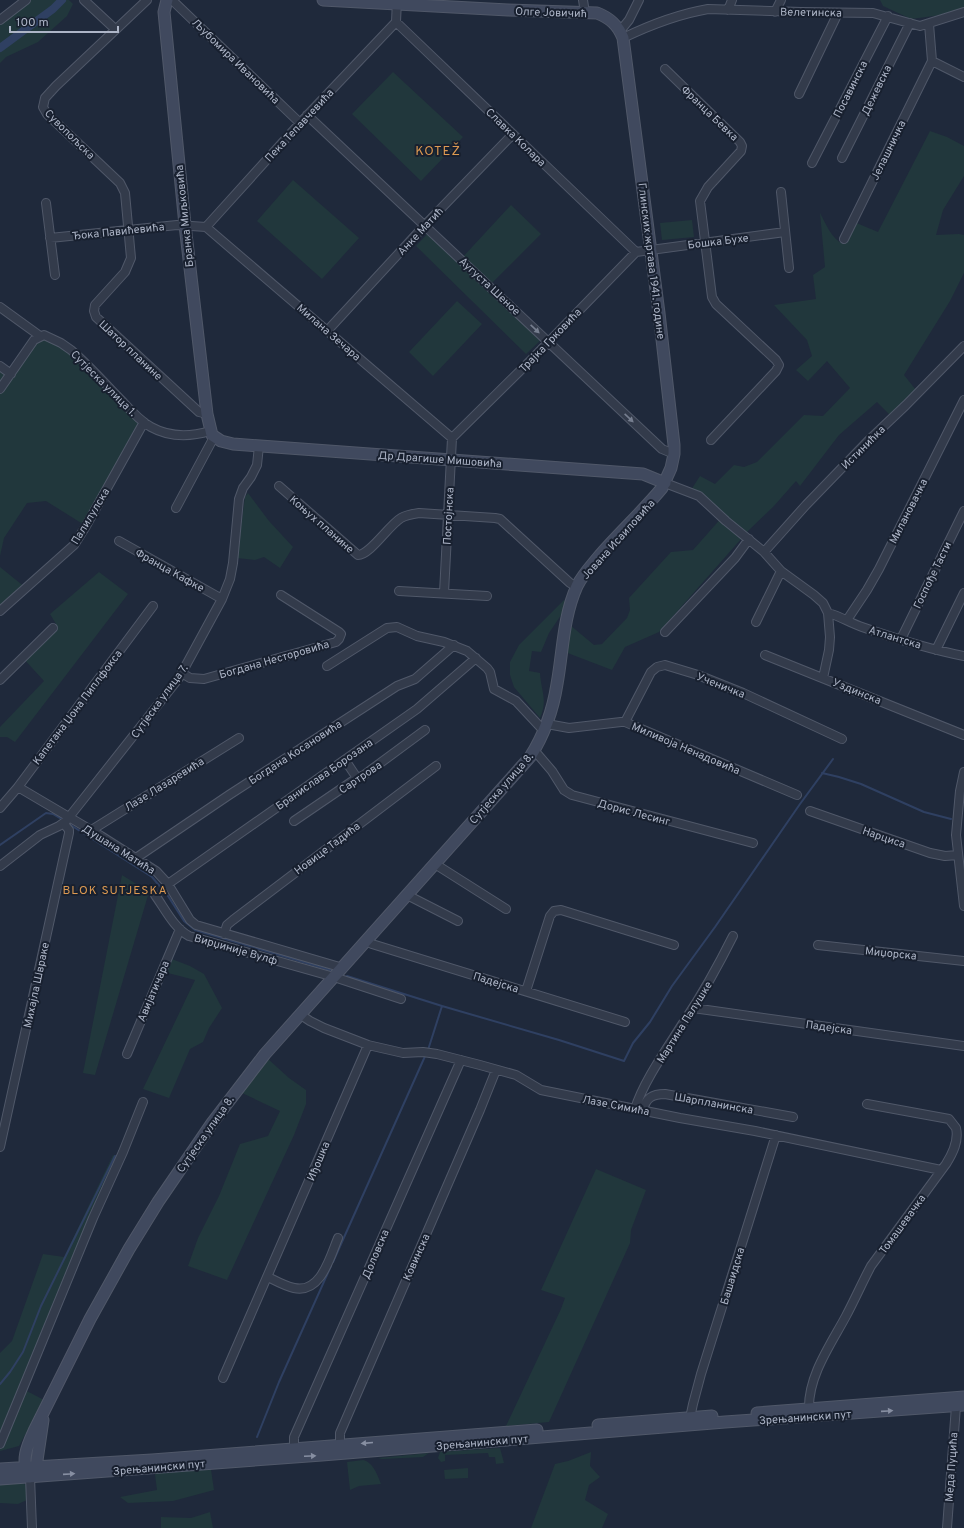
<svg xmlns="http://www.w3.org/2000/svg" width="964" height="1528" font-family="Overpass,sans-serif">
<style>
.green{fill:#21373c}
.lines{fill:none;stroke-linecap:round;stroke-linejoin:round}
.stream{stroke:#2f4062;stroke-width:2}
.canal{stroke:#2f4062;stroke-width:8}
.street-casing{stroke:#505869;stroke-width:10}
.secondary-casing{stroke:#505869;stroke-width:13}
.street{stroke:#333b4b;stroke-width:8}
.secondary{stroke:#40495e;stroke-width:11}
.oneway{fill:#767e8f}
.oneway2{fill:#878fa2}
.labels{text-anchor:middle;stroke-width:4;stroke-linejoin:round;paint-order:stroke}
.street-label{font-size:11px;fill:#adb5c7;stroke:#18202f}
.neighbourhood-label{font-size:12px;letter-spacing:1px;fill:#dd9a52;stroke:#18202f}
.quarter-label{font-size:13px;letter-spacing:1px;fill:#dd9a52;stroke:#18202f}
</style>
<rect width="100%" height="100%" fill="#1f293b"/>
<!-- green -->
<path class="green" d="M27,0H69L73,4L67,16L38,42L6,57L0,63V22Z
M880,0H964V12L911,19L883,6Z
M393,72L463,137L421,181L352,114Z
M930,131L947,137L964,146V176L943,210L936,235L959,234L964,235V273L950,301L904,375L916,390L891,416L877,402L839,435L800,486L796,481L773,507L749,530L659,632L625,647L612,670L565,652L570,625L594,645L602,644L627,618L630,610L629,598L671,552L693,550L724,515L691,490L700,476L715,484L734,465L744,467L757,462L804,415L823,416L850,388L827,361L808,381L796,370L812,356L807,340L774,305L816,299L813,275L825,267L820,213C826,224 831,238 843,244L854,222L878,232Z
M293,180L359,238L322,279L257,221Z
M511,205L541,234L489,286L461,259Z
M692,220L694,237L662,240L660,223Z
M429,232L541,340L526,354L416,246Z
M457,301L482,324L433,376L409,352Z
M40,336L61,343L144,422L86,526L46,501L27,503L4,538L0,556V366L11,373Z
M248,493L269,521L293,547L280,568L264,557L255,560L237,558L245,497Z
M0,567L26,588L0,611Z
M99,572L128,594L15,742L7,737H0V727L44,681L23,658L56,624L50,614Z
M564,600L566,603L565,609L549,633L541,652L532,651L529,671L540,673C541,691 548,700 540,718L514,687L510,675V662L519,645Z
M122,875L149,892L95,1075L83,1073Z
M169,958L190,966L204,974L222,1008L209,1028L203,1042L190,1049L169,1098L143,1089L195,980L164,972Z
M267,1058L289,1078L306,1090V1104L294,1135L227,1280L188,1266L198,1238L219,1196L240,1144L268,1136L280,1111L240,1092Z
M113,1155L117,1157L23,1389L44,1400L19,1446L0,1451V1353L12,1341L43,1254L64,1257Z
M596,1169L646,1190L631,1230L630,1243L549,1422L506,1426L561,1309L565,1298L541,1290Z
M500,1448L504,1463L496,1464L495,1457H489L488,1453L445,1455V1461L441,1462L438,1458L440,1452Z
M591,1452L590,1466L600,1477L589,1485L585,1500L608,1514L602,1528H531L555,1464L568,1461Z
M429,1453L423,1457L382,1459L378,1458Z
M363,1460C373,1462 378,1476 381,1484L359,1486L350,1490L347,1462Z
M210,1463L214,1490L173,1501L128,1503L120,1497L157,1490L154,1467Z
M468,1468V1478L445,1479L444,1470Z
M0,1482L22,1483L26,1485L27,1500L18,1504L0,1503Z
M210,1512L213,1528H161V1517L191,1518Z"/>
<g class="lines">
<!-- stream -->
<path class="stream" d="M822,773L839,777L861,784L924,812L951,819
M69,824L152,877L168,896L184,921L195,930L330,970
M0,845L46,813L53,814L63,820
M347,976L442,1006
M428,1050L442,1006L559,1040L624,1061L633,1043L650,1022L672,986L715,927L800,804L833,759
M333,1262L426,1054
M0,1384L10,1372L23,1352L41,1306L115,1156
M257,1437L279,1382L331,1266"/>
<!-- canal -->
<path class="canal" d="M0,48L53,9L62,0"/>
<defs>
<path id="street" d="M84,0L115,29
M147,0L56,86L45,98L43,107L47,114L120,183L125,193L131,258L125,272L95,305L94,311L96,317L199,412L207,414
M172,0L300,123
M583,0L585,13
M728,10L732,0
M775,12L781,0
M0,20L26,0
M396,22L636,252
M929,24L932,61L964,77
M620,31L629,20L639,0
M623,38C650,25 679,14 708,9L801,12L873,13L920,26L964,12
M665,69L740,142L742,146L741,151L708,187L700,201L712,297L716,304L776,360L779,365L776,371L711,440
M799,94L838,13
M307,115L662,449L674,454
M842,158L910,23
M812,163L888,16
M781,192L789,268
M46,203L55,275
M206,227L452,438
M50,238L177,225L206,227L300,123L396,22L397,0
M844,239L932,61
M0,307L40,336
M328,330L425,225L513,134
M0,366L11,374
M0,389L34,340L44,335L61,343L71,350C90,366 106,385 123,402C131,411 140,421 151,427C169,437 190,437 210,431
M452,438L531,360L636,252L785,232
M665,483L699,496L726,521L764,552L781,571L814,595L823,603L828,613L830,637L829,650L823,678
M279,486L358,555C370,555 389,525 401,518C406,515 412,514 419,513L495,518L500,519L570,583L577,587
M176,508L214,437
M119,541L222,599
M764,552L806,505L867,442L906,405L964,346
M399,591L487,596
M444,593L452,438
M0,611L74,545L86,526L144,422
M828,613C840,616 850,623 862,627C894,638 932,650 964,656
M847,620L867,590L879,569L964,400
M756,622L781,571
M665,632L735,558L749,539
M901,639L964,511
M936,650L964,593
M765,655L964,735
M327,666L387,628L397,627L417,636L444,642L467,651L487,668L490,672L494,689L516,701L544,731
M182,673L190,678L204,679L336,642L339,639L341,634L339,632L281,595
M0,680L53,628
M625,722L651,672L657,667L665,665L698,675L743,693L842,739
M547,724L569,728L621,722H625L797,795
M534,750L552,771L564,790L572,795L753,843
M345,760L357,778
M964,772L960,791L956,835L964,906
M18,787L101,836L156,871L168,884L190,920L196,925L343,968
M0,808L18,787L153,606
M810,811L930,853L945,856L958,855
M294,821L357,778L364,775L425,730
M90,831L239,738
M136,858L229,795L397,686L415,679L454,645
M435,864L506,909
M0,866L40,835L59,826L66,821L179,678L222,599L230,579L233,563L239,499L243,488L251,477L257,465L259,446
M168,884L417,709L476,658
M155,895C165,909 174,928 189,936L334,977L401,999
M407,895L458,921
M224,934L227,925L233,920L436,766
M367,941L372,944L625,1022
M818,945L964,961
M526,991L550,916L554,911L561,910L674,945
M693,1008L964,1046
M301,1015L310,1021L324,1028L368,1045L403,1053L423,1052L437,1054L480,1065L516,1075L541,1090L680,1118L755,1131L941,1170
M127,1054L180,929
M635,1109C643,1082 668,1047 683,1023C702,995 718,966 733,936
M643,1110C646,1098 652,1094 665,1094L793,1117
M0,1147L69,833V830L64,824
M268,1277C276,1281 285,1286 294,1288C321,1294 330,1257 338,1238
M223,1378L368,1045
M809,1409C808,1376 831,1344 846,1316C855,1299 862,1283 871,1266L946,1164C953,1153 959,1141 956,1128L949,1119L867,1104
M690,1418L693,1404L701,1374L776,1135
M0,1444L93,1218L123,1152L143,1102
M340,1445V1433L480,1110L496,1070
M294,1448V1437L461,1060
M30,1477L32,1528
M947,1528L956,1406"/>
<path id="secondary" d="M167,0L164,12L185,225L207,414L212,435L221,441L233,444L643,474L665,483
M757,1413L964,1397
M598,1425L712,1416
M0,1469L152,1460L537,1430
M33,1473L36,1467L43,1420
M30,1477C20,1462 27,1446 34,1431L90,1319L129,1249L158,1202L212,1123L265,1054L530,757C544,735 553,710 557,684C563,651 563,617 577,586C583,574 592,565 600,555C620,532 643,511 662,488L671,468L674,454V445L659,313L623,38C618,25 610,18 597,13L508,10L323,0
M0,1479L322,1455L725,1422L964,1405"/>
</defs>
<!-- street casing -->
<use href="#street" class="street-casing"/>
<!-- secondary casing -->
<use href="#secondary" class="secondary-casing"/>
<!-- street -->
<use href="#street" class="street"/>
<!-- secondary -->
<use href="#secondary" class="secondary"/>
</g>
<!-- one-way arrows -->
<defs><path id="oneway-solid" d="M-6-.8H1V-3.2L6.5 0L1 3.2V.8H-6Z"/></defs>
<g class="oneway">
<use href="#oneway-solid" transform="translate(535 329) rotate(43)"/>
<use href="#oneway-solid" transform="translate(629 418) rotate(43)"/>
</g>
<g class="oneway2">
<use href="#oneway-solid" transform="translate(887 1411) rotate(-4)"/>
<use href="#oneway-solid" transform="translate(367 1443) rotate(175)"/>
<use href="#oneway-solid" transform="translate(310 1456) rotate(-3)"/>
<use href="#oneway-solid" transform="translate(69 1474) rotate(-4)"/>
</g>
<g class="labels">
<!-- street labels -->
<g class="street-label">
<text transform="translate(551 12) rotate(2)" y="4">Олге Јовичић</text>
<text transform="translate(811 12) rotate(1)" y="4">Велетинска</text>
<text transform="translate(236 61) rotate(44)" y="4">Љубомира Ивановића</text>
<text transform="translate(850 89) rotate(-63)" y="4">Посавинска</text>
<text transform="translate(876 90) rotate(-64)" y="4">Дежевска</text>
<text transform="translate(710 113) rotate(44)" y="4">Франца Бевка</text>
<text transform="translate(299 125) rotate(-47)" y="4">Пека Тепавчевића</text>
<text transform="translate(70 134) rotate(45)" y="4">Сувопољска</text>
<text transform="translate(516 137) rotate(44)" y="4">Славка Колара</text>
<text transform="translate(888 150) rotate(-64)" y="4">Јелашничка</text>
<text transform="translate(184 216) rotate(-96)" y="4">Бранка Миљковића</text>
<text transform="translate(118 231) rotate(-6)" y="4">Ђока Павићевића</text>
<text transform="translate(420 231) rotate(-47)" y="4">Анке Матић</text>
<text transform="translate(718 241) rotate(-7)" y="4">Бошка Бухе</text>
<text transform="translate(652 261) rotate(83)" y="4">Глинских жртава 1941. године</text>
<text transform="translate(490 286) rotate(43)" y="4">Аугуста Шеное</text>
<text transform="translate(329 332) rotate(41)" y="4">Милана Зечара</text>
<text transform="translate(550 340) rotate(-46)" y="4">Трајка Грковића</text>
<text transform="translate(131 350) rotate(43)" y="4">Шатор планине</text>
<text transform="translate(104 383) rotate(45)" y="4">Сутјеска улица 1.</text>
<text transform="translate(863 447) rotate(-45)" y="4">Истинићка</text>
<text transform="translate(440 459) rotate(4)" y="4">Др Драгише Мишовића</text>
<text transform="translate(908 511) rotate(-63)" y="4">Милановачка</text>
<text transform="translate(90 516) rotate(-59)" y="4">Палилулска</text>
<text transform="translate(448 516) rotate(-87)" y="4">Постојнска</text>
<text transform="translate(322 524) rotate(41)" y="4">Коњух планине</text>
<text transform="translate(618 539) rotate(-48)" y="4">Јована Исаиловића</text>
<text transform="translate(170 570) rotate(29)" y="4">Франца Кафке</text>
<text transform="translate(932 575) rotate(-64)" y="4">Госпође Тасти</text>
<text transform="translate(895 637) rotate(17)" y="4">Атлантска</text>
<text transform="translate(274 659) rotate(-16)" y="4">Богдана Несторовића</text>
<text transform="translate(721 685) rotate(22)" y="4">Ученичка</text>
<text transform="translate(857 691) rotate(22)" y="4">Уздинска</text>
<text transform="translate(159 701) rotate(-54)" y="4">Сутјеска улица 7.</text>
<text transform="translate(77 707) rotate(-53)" y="4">Капетана Џона Пиплфокса</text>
<text transform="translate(686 748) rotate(23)" y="4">Миливоја Ненадовића</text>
<text transform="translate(295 752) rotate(-33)" y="4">Богдана Косановића</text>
<text transform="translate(324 774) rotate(-35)" y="4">Бранислава Борозана</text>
<text transform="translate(360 777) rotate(-34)" y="4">Сартрова</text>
<text transform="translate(164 784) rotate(-32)" y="4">Лазе Лазаревића</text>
<text transform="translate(501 788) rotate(-49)" y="4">Сутјеска улица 8.</text>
<text transform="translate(634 812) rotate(15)" y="4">Дорис Лесинг</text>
<text transform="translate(884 837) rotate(19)" y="4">Нарциса</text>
<text transform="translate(327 848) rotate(-37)" y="4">Новице Тадића</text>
<text transform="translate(119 849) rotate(32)" y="4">Душана Матића</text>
<text transform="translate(236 949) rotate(16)" y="4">Вирџиније Вулф</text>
<text transform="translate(891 953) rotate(6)" y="4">Миџорска</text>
<text transform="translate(496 982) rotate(17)" y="4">Падејска</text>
<text transform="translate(36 985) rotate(-78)" y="4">Михајла Швраке</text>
<text transform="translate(153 991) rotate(-67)" y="4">Авијатичара</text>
<text transform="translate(684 1022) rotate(-58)" y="4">Мартина Палушке</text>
<text transform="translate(829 1027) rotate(8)" y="4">Падејска</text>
<text transform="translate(714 1103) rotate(10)" y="4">Шарпланинска</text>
<text transform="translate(616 1105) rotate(11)" y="4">Лазе Симића</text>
<text transform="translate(205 1134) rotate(-55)" y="4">Сутјеска улица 8.</text>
<text transform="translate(318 1161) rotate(-67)" y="4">Иђошка</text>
<text transform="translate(902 1224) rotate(-54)" y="4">Томашевачка</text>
<text transform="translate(375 1254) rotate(-67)" y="4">Доловска</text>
<text transform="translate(416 1257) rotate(-66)" y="4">Ковинска</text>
<text transform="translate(732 1276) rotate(-73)" y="4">Башаидска</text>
<text transform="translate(805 1417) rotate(-4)" y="4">Зрењанински пут</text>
<text transform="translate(482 1442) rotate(-5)" y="4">Зрењанински пут</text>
<text transform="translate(159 1467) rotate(-5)" y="4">Зрењанински пут</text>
<text transform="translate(951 1467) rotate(-86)" y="4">Меда Пуцића</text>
</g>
<!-- neighbourhood labels -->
<g class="neighbourhood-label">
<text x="115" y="894">BLOK SUTJESKA</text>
</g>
<!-- quarter labels -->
<g class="quarter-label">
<text x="438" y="155">KOTEŽ</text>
</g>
</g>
<!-- scale -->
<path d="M10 26v6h108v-6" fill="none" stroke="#adb5c7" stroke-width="2"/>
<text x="16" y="26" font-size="12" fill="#adb5c7" stroke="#18202f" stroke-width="3" paint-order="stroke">100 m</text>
</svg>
